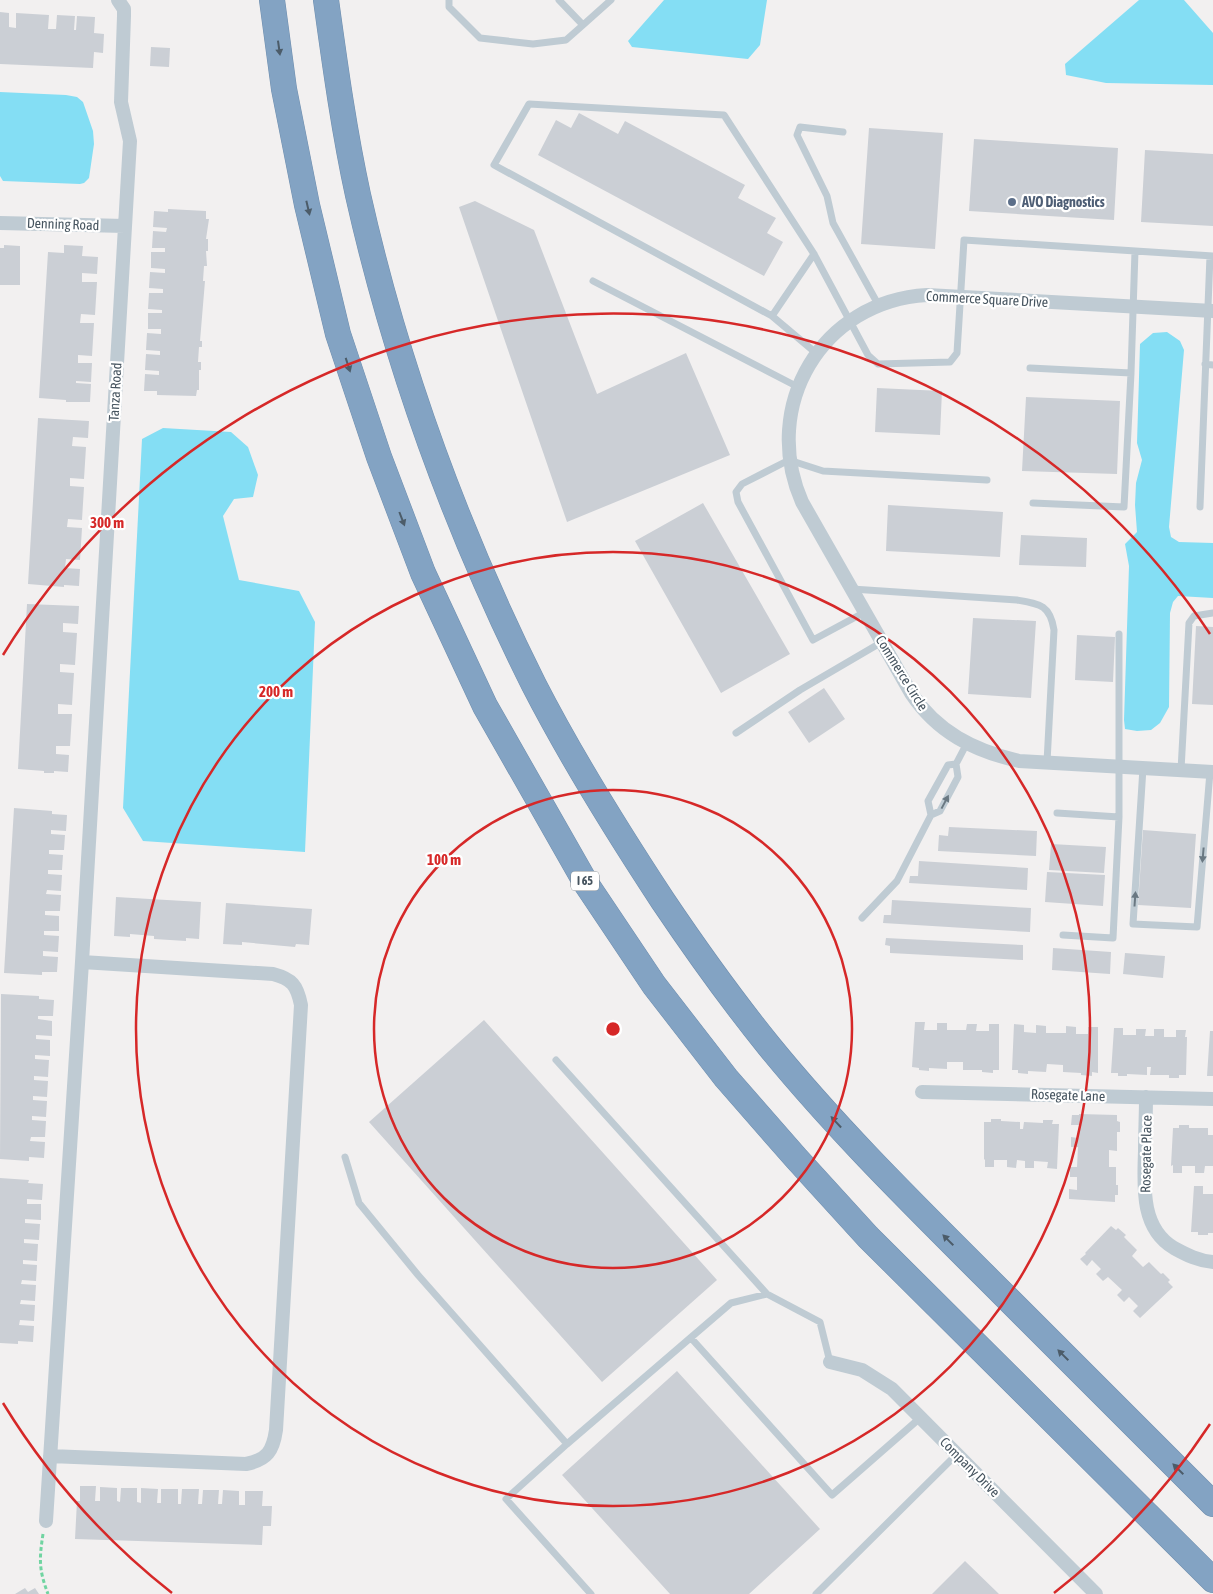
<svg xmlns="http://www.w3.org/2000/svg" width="1213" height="1594" font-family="'Asap Condensed',sans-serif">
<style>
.water{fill:#84def4}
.building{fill:#cbcfd5}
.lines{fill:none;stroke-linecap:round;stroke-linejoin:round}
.motorway-casing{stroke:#6f8eae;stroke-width:26}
.path{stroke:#70d4a1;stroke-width:3;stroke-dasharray:4 2.5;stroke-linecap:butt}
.service{stroke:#bfcbd3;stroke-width:7}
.minor{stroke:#bfcbd3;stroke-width:14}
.motorway{stroke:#83a3c3;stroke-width:25}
.oneway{fill:#4c5c69}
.oneway2{fill:#6a7882}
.ring{fill:none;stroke:#d62828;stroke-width:2.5}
.service-dot{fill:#5c6f8a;stroke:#fff;stroke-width:2}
.labels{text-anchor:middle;stroke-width:4.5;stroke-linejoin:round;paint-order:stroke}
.shield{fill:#fff;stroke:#7e878f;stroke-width:1}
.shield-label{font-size:12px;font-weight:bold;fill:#46545f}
.service-label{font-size:14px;font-weight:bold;fill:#4e5e75;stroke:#fff;text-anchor:start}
.street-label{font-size:14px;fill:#46545f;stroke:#fff}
.centre{fill:#d62828;stroke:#fff;stroke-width:2.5}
.ring-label{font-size:15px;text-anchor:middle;font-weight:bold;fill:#d62828;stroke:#fff;stroke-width:4.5;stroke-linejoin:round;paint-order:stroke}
</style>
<rect width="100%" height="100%" fill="#f2f0f0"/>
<!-- water -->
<path class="water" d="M664,0H767L760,45L748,59L632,47L628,41Z
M1139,0H1184L1213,33V85L1106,83L1066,75L1065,64Z
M0,92L66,95L77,97L83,102L93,131L94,144L89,178L84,183L80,184L3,181L0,176Z
M1167,332L1180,341L1184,350L1169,527L1171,537L1179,542L1213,543V598L1178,596L1173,602L1170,613L1169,707L1160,723L1151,730L1137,731L1125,729L1124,720L1129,566L1125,544L1137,532L1135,505L1136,483L1142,460L1137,443L1140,344L1153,333Z
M163,428L231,432L248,447L258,475L253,497L234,499L223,516L239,580L299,591L315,622L305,852L143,841L123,808L142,439Z"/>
<!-- building -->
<path class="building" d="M0,12L9,13V27L16,28V13L49,15L48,29H56L57,15L75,16L74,30H76L77,16L95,17L94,33L104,34L103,53L94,52L93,68L0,64Z
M151,47L170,48L169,67L150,66Z
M579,113L618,134L625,121L745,185L738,198L776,218L767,233L783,242L764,276L538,155L556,120L571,128Z
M869,128L943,133L935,249L861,244Z
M974,139L1118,148L1114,220L969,211Z
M1145,150L1213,154V226L1141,222Z
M475,201L534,230L597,394L686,353L730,455L567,522L459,207Z
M168,209L206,211V219H209L206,239H208V251H206L207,266H204L203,281H205L200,341H202V347H199L198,362H201V370H199V390H197L196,396L157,395V391H144L145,374L159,375V371L145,370L146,354L160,355V351L146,350L147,333L161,334V329H148V313H162V310L148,309L149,293H163V289L149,288L150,272L165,273V269L151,268V252H165V248H152L153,231L166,232L167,228L153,227L154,211L168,212Z
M4,245L20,246V285H0V248H4Z
M64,245L83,246L82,256L98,257L97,274L82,273V282H97L95,315L81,314L80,323H94L92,356L78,355V363H92L91,382L76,381V383L91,384L90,402H66V400L39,398L48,252L64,253Z
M877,388L942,391L940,435L875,432Z
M1026,397L1120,401L1117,474L1022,471Z
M38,418L89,421L88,438L73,437L72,446L86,447L84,479L70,478V486L84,487L82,520L68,519L67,527L82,528L80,560L66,559L65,568L80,569L79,586L64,585V587L28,584Z
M703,503L790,654L721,693L635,541Z
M888,505L1003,512L1000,557L886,551Z
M1021,535L1087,538L1086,567L1019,565Z
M27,604L79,606L78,624L63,623V632L77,633L75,665L60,664V672L74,673L72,705L58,704V714H72L70,746H56V754L69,755L68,772L54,771V773H44V771L18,769Z
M973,618L1036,621L1031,698L968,694Z
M1196,626L1213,627V705L1192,704Z
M1077,635L1115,637L1113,682L1075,680Z
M824,688L845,719L809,743L788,712Z
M14,808L52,811V814L67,815L66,831L51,830V834L65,835L64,850H49V854L63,855L62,870H48V874L62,875L61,891L47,890L46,894L61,895L60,911H45V915L59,916V931H44V935L59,936L58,952L43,951V956L58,957L57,972H42V975L4,973Z
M949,827L1037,831L1036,856L938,851L939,835L948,836Z
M1143,830L1196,834L1191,908L1138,905Z
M1051,844L1106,847L1104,873L1049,870Z
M919,861L1028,868L1027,890L909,883L910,876H918Z
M1047,872L1105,875L1103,906L1045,902Z
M116,897L201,902L199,939L186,938V941L154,939V936L130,934V937L114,936Z
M892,900L1031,908L1030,932L883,923L884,915H891Z
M226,903L312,909L309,945L296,944L295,947L242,942V945L223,944Z
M886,938L1023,945V960L890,953V946L885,945Z
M1053,948L1111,952L1110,974L1052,970Z
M1125,953L1165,956L1163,978L1123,974Z
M1,994L39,996V999L54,1000L53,1016H38V1019L52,1021V1036L36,1035V1039L50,1040V1056L35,1055V1059L49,1060L48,1077L34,1076V1080L48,1081L47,1097L33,1096V1100L47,1101L46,1117L32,1116V1120L46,1121L45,1137H31L30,1141L45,1142L44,1158L29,1157V1161L0,1159Z
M484,1020L717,1280L602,1382L369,1122Z
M915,1022H925L924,1030H937V1023H947V1030H966L967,1024H977L976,1031H989V1024H999V1070H993V1073L982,1072V1070H963V1062H947V1069L929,1068V1071L919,1070V1068L912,1067Z
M1014,1024L1024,1025V1032L1036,1033V1025L1046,1026V1033H1066V1026L1076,1027V1034H1088V1027H1098V1073L1092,1072V1076L1081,1075V1073L1063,1072V1065L1047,1064L1046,1072L1028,1071V1074L1018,1073V1070H1012Z
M1114,1028H1123V1035H1136V1029H1146L1145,1036H1154V1029H1164V1037H1176V1030H1186L1185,1037H1187L1186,1075H1179V1078H1169V1075H1150L1151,1067H1147V1075L1127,1074V1076H1118V1073H1111Z
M1210,1031H1213V1076H1207Z
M1079,1114L1117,1115V1121L1120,1122V1132H1117V1151L1109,1150V1167H1116V1185H1118V1195H1115V1202L1069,1199V1189L1077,1190V1177H1070V1167H1077L1078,1147H1071V1137L1078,1138L1079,1125H1071L1072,1115H1079Z
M991,1119H1001V1121L1020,1122V1129H1023L1024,1122L1043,1123V1120H1053L1052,1124H1059L1057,1169L1047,1168L1048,1162L1034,1161V1168H1025V1161L1017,1160L1016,1168L1007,1167V1160H994V1167H985V1160L984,1159V1122H991Z
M1179,1125H1189V1128H1208V1135H1213V1166H1205L1204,1173H1195V1166H1182V1173H1173V1165L1171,1166L1173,1128H1179Z
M0,1178L29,1180L28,1183L43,1184L42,1200L27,1199V1204H41V1220L25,1219V1223L40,1224L39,1240L24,1239V1243L38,1244L37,1261L23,1260V1264L37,1265L36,1281L22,1280L21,1284L36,1285L35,1301L21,1300L20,1304L35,1305L34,1321L20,1320L19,1325L34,1326L33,1342L18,1341V1344L0,1343Z
M1194,1186H1203V1194H1213V1233H1208V1235H1198V1232H1191Z
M1111,1226L1116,1230L1118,1228L1126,1235L1124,1237L1137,1250L1132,1256L1143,1267L1149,1262L1161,1274L1163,1273L1170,1280L1168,1282L1173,1287L1140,1318L1133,1311L1138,1306L1129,1297L1124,1302L1117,1295L1122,1290L1108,1277L1103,1281L1096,1274L1101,1269L1092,1260L1087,1266L1080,1259L1086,1254L1085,1253Z
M677,1371L820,1529L749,1594H670L562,1475Z
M80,1486H96L95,1501H100V1487L117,1488V1501L120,1502L121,1488H137V1502L141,1503V1488L158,1489L157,1503H161V1489H178V1504H181L182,1489H199L198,1504H202L203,1490H219L218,1504H222L223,1490L239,1491V1505H245V1491H263L262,1506H272L271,1526H263L262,1545L75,1539L77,1501H80Z
M965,1561L999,1594H932Z
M25,1588L28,1592L35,1588L39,1594H15Z"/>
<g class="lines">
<defs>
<path id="motorway" d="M272,0L284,89L307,205L338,334L379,457L423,573L485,706L587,885L654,985L726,1078L796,1158L868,1237L1213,1580
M326,0C335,65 344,131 358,195C396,364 456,529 534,685C572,759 617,831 663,901C696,950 731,999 769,1046C835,1127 910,1201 984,1275C1060,1352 1137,1428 1213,1504"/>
</defs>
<!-- motorway casing -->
<use href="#motorway" class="motorway-casing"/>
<!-- path -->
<path class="path" d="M43,1534C39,1560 39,1570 48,1594"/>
<!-- service -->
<path class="service" d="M449,0V7L480,38L533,44L566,40L583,25
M559,0L583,25L611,0
M843,132L800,127L797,135L827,196L833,223L879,306
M593,281L798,387
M772,316L814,254
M816,353L772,316L494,165L529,104L724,115L814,254L868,355L878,364L950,362L957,353L964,240L1213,256
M1205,364L1213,365
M1030,368L1131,373
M1033,503L1124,507L1131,373L1135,251
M1200,507L1210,256
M852,589L1017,600C1040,604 1050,605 1054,630L1047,762
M865,612L813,640L738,502L736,492L742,484L789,460L823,471L987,480
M736,733L800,690L882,642
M956,764L948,765L928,801L931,815L940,811L958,777L956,764L967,743
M1143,768L1133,924L1197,927L1210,772
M1181,770L1189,623L1194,616L1213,613
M1057,813L1119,817
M862,918L897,881L931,815
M1063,935L1113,938L1119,817V634
M556,1060L767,1294
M345,1157L359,1203L418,1275L567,1444
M691,1338L832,1495L920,1418
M591,1594L506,1499L567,1444L731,1303L767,1294L820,1322L830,1362
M816,1594L957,1454"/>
<!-- minor -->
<path class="minor" d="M0,223L125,226
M1213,311L927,295C822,301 760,406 802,502L911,693C937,732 974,751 1019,761L1213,772
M922,1092L1213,1099
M1146,1097C1146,1115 1145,1133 1145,1151C1144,1185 1140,1228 1174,1248C1187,1255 1198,1261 1213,1262
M830,1362L862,1370L892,1389L1096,1594
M50,1456L246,1464C267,1460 273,1451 276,1430L301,1005C297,985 292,979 273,974L82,962
M46,1521L82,962L130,141L121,102L124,16V9L118,0"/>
<!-- motorway -->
<use href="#motorway" class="motorway"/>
</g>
<!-- one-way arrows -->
<defs><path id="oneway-solid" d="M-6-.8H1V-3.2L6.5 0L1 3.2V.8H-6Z" transform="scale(1.25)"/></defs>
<g class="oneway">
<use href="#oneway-solid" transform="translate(279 48) rotate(82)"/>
<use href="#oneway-solid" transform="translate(308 208) rotate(77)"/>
<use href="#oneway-solid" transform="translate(348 365) rotate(72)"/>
<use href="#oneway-solid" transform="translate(402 519) rotate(69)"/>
<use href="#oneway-solid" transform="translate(836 1122) rotate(-133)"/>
<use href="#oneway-solid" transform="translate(948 1240) rotate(-135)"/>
<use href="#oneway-solid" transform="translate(1063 1355) rotate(-135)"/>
<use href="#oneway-solid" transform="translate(1178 1469) rotate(-135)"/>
</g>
<g class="oneway2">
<use href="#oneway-solid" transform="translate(945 802) rotate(-62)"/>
<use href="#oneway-solid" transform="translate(1203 855) rotate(95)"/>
<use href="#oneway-solid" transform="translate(1135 899) rotate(-86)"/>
</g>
<!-- distance rings -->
<g class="ring">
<circle cx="613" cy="1029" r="239"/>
<circle cx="613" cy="1029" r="477"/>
<path d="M1210 1424A716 716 0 0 1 1054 1593M172 1593A716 716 0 0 1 3 1403M3 655A716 716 0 0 1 1210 634"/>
</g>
<!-- markers -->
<circle class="service-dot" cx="1012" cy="202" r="5"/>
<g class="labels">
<!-- shield labels -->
<rect class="shield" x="571" y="871.5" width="28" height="19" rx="4"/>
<g class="shield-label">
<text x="585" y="885">I 65</text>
</g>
<!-- service labels -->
<g class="service-label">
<text x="1022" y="207">AVO Diagnostics</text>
</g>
<!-- street labels -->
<g class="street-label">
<text transform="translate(63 224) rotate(2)" y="5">Denning Road</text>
<text transform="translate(987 299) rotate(3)" y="5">Commerce Square Drive</text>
<text transform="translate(115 392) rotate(-87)" y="5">Tanza Road</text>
<text transform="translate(902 673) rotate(58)" y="5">Commerce Circle</text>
<text transform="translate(1068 1095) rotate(2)" y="5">Rosegate Lane</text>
<text transform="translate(1146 1154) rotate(-89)" y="5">Rosegate Place</text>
<text transform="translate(970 1467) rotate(45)" y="5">Company Drive</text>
</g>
</g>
<circle cx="613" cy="1029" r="8" class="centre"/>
<g class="ring-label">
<text x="107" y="528">300 m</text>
<text x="276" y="697">200 m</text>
<text x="444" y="865">100 m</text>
</g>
</svg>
